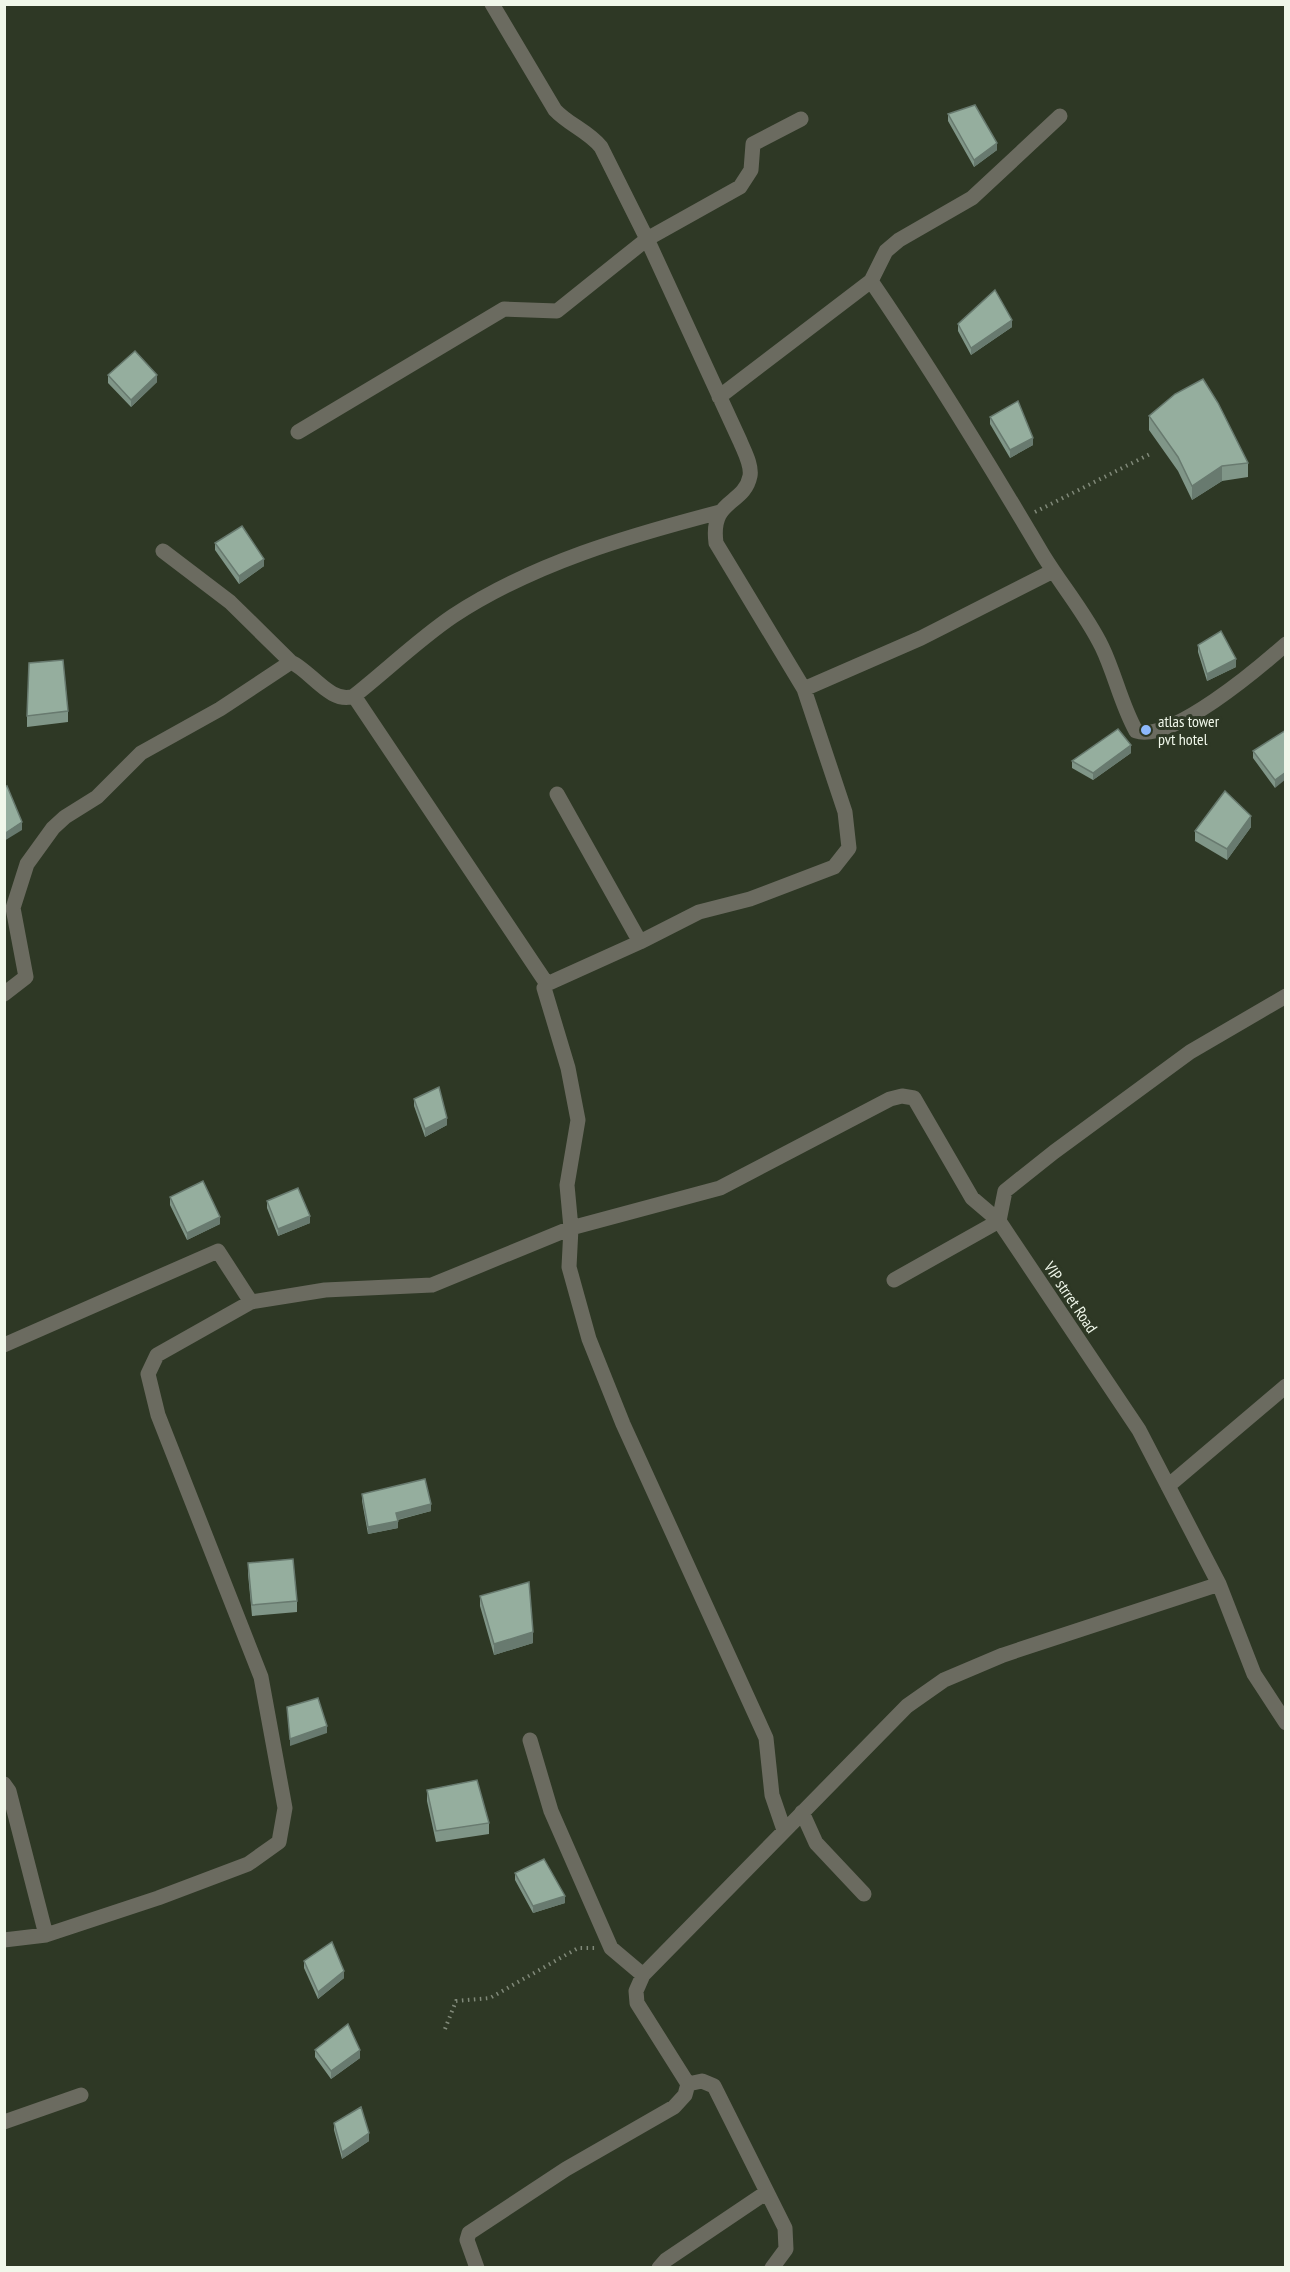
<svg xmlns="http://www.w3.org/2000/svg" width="1290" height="2272" font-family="'PT Sans Narrow',sans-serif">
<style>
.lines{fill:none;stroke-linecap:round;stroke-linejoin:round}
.path{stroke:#808979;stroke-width:4;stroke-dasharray:1.5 4.5;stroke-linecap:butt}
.minor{stroke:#6b6b60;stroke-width:15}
.wall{fill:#809688}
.shaded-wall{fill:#687a6f}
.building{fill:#95ae9e;stroke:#687a6f;stroke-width:1.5}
.poi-dot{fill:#8db9fc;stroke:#2e3825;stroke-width:2}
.labels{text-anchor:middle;stroke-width:6;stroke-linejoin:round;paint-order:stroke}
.poi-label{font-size:16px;fill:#f0f7ea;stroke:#2e3825;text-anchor:start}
.street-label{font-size:16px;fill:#f0f7ea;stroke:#2e3825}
</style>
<rect width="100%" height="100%" fill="#2e3825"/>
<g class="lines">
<!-- path -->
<path class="path" d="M1035,512L1152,453
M445,2029L456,2001L490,1998L578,1948H595"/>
<!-- minor -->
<path class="minor" d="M492,4L555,110C569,125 588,131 601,147L647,239L740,441C744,451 752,465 750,476C744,506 710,498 716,543L804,689L845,812L849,848L834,867L750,899L699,912L640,942L547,984L544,988L568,1068L578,1120L567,1185L571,1228L569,1267L589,1339L623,1424L766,1738L772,1795L784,1830
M871,281C932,370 988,462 1043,555C1062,586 1086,614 1102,647C1115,674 1121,704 1136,731C1171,743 1259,668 1286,644
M719,397L871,281L886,251L899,240L972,198L1060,116
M298,432L504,309L557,311L647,239L740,187L751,170L753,144L801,119
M163,551L230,602L291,662
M804,689L921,638L1053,571
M354,696L547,984
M557,794L640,942
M4,994L26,977L13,908L27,864L53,828L65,817L97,797L141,753L220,709L291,662C311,671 331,705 354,696C387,670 419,639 453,616C534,563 628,536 720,512
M1286,996L1190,1052L1054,1152L1005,1191L999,1221L1139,1430L1219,1584L1254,1674L1286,1723
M4,1345L218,1251L251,1302
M1168,1486L1286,1386
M530,1740L551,1811L611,1948L643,1975
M4,1784L9,1791L46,1935
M802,1812L816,1843L864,1894
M4,1940L46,1935L158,1898L248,1864L279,1842L285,1808L261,1677L158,1415L148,1374L157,1355L251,1302L325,1290L432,1285L571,1228L720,1188L890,1099L902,1096L914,1098L972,1198L999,1221L894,1280
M688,2084L702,2081L714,2086L785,2228L786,2249L772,2268
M4,2122L81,2095
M477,2268L467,2240L469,2233L566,2169L674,2107L685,2095L688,2084L637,2003L636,1991L643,1975L907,1706L944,1680L1003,1655L1219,1584
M659,2268L666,2260L767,2192"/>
</g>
<!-- wall -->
<path class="wall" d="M948,114L997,150L974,167L948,121Z
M958,324L1012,327L971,355L958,331Z
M108,375L157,382L131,407L108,383Z
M1149,416L1248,463V477L1222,481L1192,500L1178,471L1149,430Z
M990,417L1033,445L1010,458L990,424Z
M215,543L264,566L239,584L215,550Z
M1198,645L1236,667L1207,681L1198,652Z
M68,711V722L27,727V716Z
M1286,730L1275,788L1253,758V751Z
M1131,753L1093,780L1072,768V761Z
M1251,827L1227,860L1195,841V831Z
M414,1099L447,1125L425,1137L414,1106Z
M170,1197L220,1224L187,1240L170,1205Z
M267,1201L310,1223L278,1236L267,1208Z
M362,1494L431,1511L398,1520V1528L368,1534L362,1501Z
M248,1563L297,1601V1612L252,1616L248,1574Z
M480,1596L533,1643L494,1655L480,1606Z
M427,1790L489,1823V1834L436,1842L427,1801Z
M515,1873L565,1903L533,1913L515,1880Z
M304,1961L344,1978L318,1999L304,1968Z
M315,2050L360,2058L331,2079L315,2057Z
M334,2123L369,2141L342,2159L334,2130Z"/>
<!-- shaded-wall -->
<path class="shaded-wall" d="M997,143V150L974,167V160Z
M1012,320V327L971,355V348Z
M157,375V382L131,407V400Z
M1033,438V445L1010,458V450Z
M1222,466V481L1192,500V486Z
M264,559V566L239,584V576Z
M1236,659V667L1207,681V674Z
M1131,745V753L1093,780V773Z
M1286,772V779L1275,788V780Z
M1251,816V827L1227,860V849Z
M22,822V830L4,841V834Z
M447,1118V1125L425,1137V1129Z
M310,1216V1223L278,1236V1229Z
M220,1217V1224L187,1240V1233Z
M431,1504V1511L396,1520V1513Z
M398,1521V1528L368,1534V1527Z
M533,1632V1643L494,1655V1644Z
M327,1726V1733L290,1746V1739Z
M565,1896V1903L533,1913V1906Z
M344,1971V1978L318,1999V1992Z
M360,2050V2058L331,2079V2071Z
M369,2133V2141L342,2159V2152Z"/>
<!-- building -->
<path class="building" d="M975,105L997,143L974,160L948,114Z
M995,290L1012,320L971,348L958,324Z
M135,351L157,375L131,400L108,375Z
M1203,379L1218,403L1248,463L1222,466L1192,486L1178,457L1149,416L1175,394Z
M1018,401L1033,438L1010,450L990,417Z
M242,526L264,559L239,576L215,543Z
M1221,631L1236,659L1207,674L1198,645Z
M63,660L68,711L27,716L29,663Z
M1118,729L1131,745L1093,773L1072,761Z
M1286,730V772L1275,780L1253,751Z
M7,786L22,822L4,834V788Z
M1225,791L1251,816L1227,849L1195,831Z
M439,1087L447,1118L425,1129L414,1099Z
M203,1181L220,1217L187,1233L170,1197Z
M298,1188L310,1216L278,1229L267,1201Z
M425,1479L431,1504L396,1513L398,1521L368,1527L362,1494Z
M293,1559L297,1601L252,1605L248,1563Z
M529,1582L533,1632L494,1644L480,1596Z
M318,1698L327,1726L290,1739L287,1707Z
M477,1780L489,1823L436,1831L427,1790Z
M544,1859L565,1896L533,1906L515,1873Z
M332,1942L344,1971L318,1992L304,1961Z
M348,2024L360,2050L331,2071L315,2050Z
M361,2107L369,2133L342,2152L334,2123Z"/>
<!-- markers -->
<circle class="poi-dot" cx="1146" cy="730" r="6"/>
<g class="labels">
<!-- poi labels -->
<g class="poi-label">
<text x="1158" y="727">atlas tower<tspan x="1158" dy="18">pvt hotel</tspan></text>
</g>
<!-- street labels -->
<g class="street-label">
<text transform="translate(1071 1297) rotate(56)" y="6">VIP strret Road</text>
</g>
</g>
<!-- border -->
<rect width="1290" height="2272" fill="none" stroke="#f0f7ea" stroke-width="12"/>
</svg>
